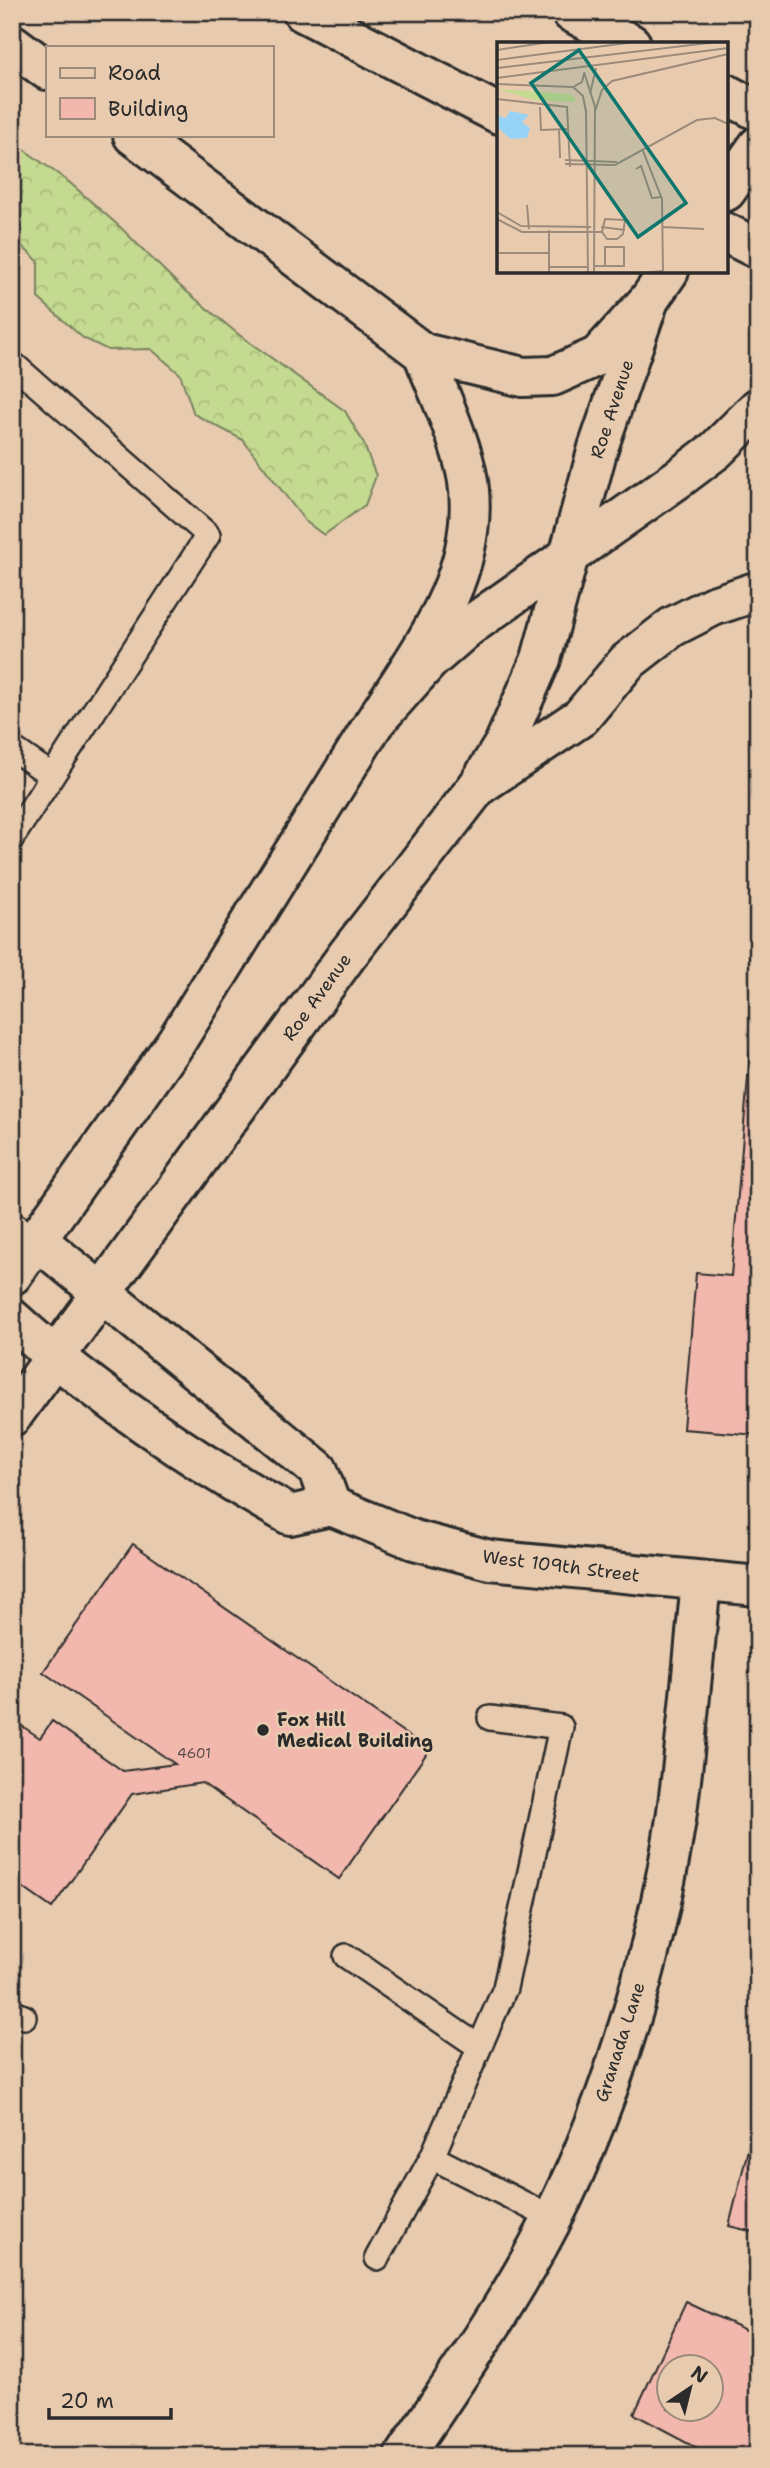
<svg xmlns="http://www.w3.org/2000/svg" width="770" height="2468" font-family="'Shantell Sans',sans-serif">
<style>
.forest{fill:url(#forest-crowns);stroke:#78825e;stroke-width:2}
.building{fill:#f2b8ad;stroke:#2b2b2b;stroke-width:2;fill-rule:evenodd}
.lines{fill:none;stroke-linecap:round;stroke-linejoin:round}
.lane-casing{stroke:#2b2b2b;stroke-width:28}
.street-casing{stroke:#2b2b2b;stroke-width:44}
.secondary-casing{stroke:#2b2b2b;stroke-width:44}
.highway-casing{stroke:#2b2b2b;stroke-width:44}
.lane{stroke:#e8cbaf;stroke-width:23}
.street{stroke:#e8cbaf;stroke-width:38}
.secondary{stroke:#e8cbaf;stroke-width:38}
.highway{stroke:#e8cbaf;stroke-width:38}
.poi-dot{fill:#2b2b2b;stroke:#e8cbaf;stroke-width:2.5}
.labels{text-anchor:middle;stroke-width:5;stroke-linejoin:round;paint-order:stroke}
.number-label{font-size:14px;fill:#5d4e4c}
.street-label{font-size:18px;fill:#2b2b2b;stroke:#e8cbaf}
.poi-label{font-size:18px;font-weight:bold;fill:#2b2b2b;stroke:#e8cbaf;text-anchor:start}
.inset-road{fill:none;stroke:#9c8b7a;stroke-width:2}
.view{fill:#0f766e;fill-opacity:0.15;stroke:#0f766e;stroke-width:3.5}
.inset-edge{fill:none;stroke:#2b2b2b;stroke-width:3.5}
</style>
<defs>
<pattern id="forest-crowns" width="20" height="18" patternUnits="userSpaceOnUse" patternTransform="scale(1.75)"><rect width="20" height="18" fill="#c4da90"/><path d="M2 6a3 3 0 1 1 6 0M12 15a3 3 0 1 1 6 0" fill="none" stroke="#a9bb7c"/></pattern>
</defs>
<rect width="100%" height="100%" fill="#e8cbaf"/>
<filter id="ink" filterUnits="userSpaceOnUse"><feTurbulence type="fractalNoise" baseFrequency=".0143" numOctaves="2"/><feDisplacementMap in="SourceGraphic" scale="14" xChannelSelector="R" yChannelSelector="G"/><feConvolveMatrix kernelMatrix="1 2 1 2 8 2 1 2 1" color-interpolation-filters="sRGB"/></filter>
<g filter="url(#ink)">
<!-- forest -->
<path class="forest" d="M12,141L69,182L120,227L180,286L238,334L345,411L363,442L376,476L365,505L324,535L305,521L243,440L194,414L180,374L151,349L108,350L83,338L38,298V261L12,237Z"/>
<!-- building -->
<path class="building" d="M750,1054L758,1055V1435L683,1429L696,1273L731,1276Z
M133,1544L429,1750L339,1879L202,1783L132,1794L52,1908L12,1880L13,1720L40,1738L52,1721L123,1771L175,1764L43,1672Z
M758,2109V2233L729,2226Z
M686,2302L758,2336V2456H713L634,2414ZM668,2366H710V2408H668Z"/>
<g class="lines">
<defs>
<path id="lane" d="M12,363L208,535L12,838
M12,748L51,775
M12,1223L37,1240
M490,1718L561,1727L505,1988L432,2157L552,2218
M346,1956L479,2047
M12,2012L24,2017
M377,2258L432,2157"/>
<path id="street" d="M37,1240L318,1470L331,1506
M12,1319C91,1391 196,1463 290,1515L331,1506L414,1540L490,1560L758,1586
M404,2456C450,2387 498,2319 538,2246C606,2123 655,1958 676,1819C687,1740 693,1661 701,1582"/>
<path id="secondary" d="M726,191L758,146
M12,1275L176,1042L374,723L429,661L468,627L679,478L716,450L758,408
M12,1416L348,954L478,786L504,744L541,659L598,448L622,378L649,300L669,271"/>
<path id="highway" d="M303,12L499,114
M571,12L631,44
M12,44L47,70
M726,94L758,111
M133,135L423,353L523,377L553,376L598,356L649,300
M726,233L758,249
M374,723C419,651 477,580 469,490C466,450 438,392 423,353
M478,786L581,717L627,662L672,627L713,606L758,591"/>
</defs>
<!-- lane casing -->
<use href="#lane" class="lane-casing"/>
<!-- street casing -->
<use href="#street" class="street-casing"/>
<!-- secondary casing -->
<use href="#secondary" class="secondary-casing"/>
<!-- highway casing -->
<use href="#highway" class="highway-casing"/>
<!-- lane -->
<use href="#lane" class="lane"/>
<!-- street -->
<use href="#street" class="street"/>
<!-- secondary -->
<use href="#secondary" class="secondary"/>
<!-- highway -->
<use href="#highway" class="highway"/>
</g>
</g>
<!-- markers -->
<circle class="poi-dot" cx="263" cy="1730" r="7"/>
<g class="labels">
<!-- number labels -->
<g class="number-label">
<text x="194" y="1758">4601</text>
</g>
<!-- street labels -->
<g class="street-label">
<text transform="translate(612 409) rotate(-72)" y="6">Roe Avenue</text>
<text transform="translate(317 997) rotate(-54)" y="6">Roe Avenue</text>
<text transform="translate(561 1566) rotate(7)" y="6">West 109th Street</text>
<text transform="translate(620 2042) rotate(-72)" y="6">Granada Lane</text>
</g>
<!-- poi labels -->
<g class="poi-label">
<text x="277" y="1726">Fox Hill<tspan x="277" dy="21">Medical Building</tspan></text>
</g>
</g>
<!-- overview -->
<g transform="translate(497 42)">
<rect width="231" height="231" fill="#e8cbaf"/>
<path d="M0,47L73,52L79,57L77,60L37,58Z" fill="#c4da90"/>
<path d="M13,69L32,73L25,80L33,86L30,96L14,97L2,87V74L9,76Z" fill="#97d3f7"/>
<path class="inset-road" d="M0,8L53,0M0,18L138,0M0,26L220,0M87,30L98,65L97,231M0,36L231,6M0,42L76,45L85,40L87,32M76,45L86,54L89,70M93,52L99,26M0,57L70,65L73,125M43,65L44,88L71,87M89,67L91,231M98,69L105,48L115,39L231,12M62,87L63,116M146,109L165,157L166,231M68,118L120,120M68,122L118,123L200,78L218,76L231,82M139,127L144,124L155,156L165,155M30,163L32,187M0,170L24,184L94,185M0,177L25,190H105L110,197H120L126,192L128,178L108,177L105,190M104,185L128,188M166,185L207,187M52,188V231M0,211H52M97,224H108V205H127V224H108M52,225H91M142,231L166,229"/>
<path class="view" d="M82,8L189,161L141,195L34,41Z"/>
<rect width="231" height="231" class="inset-edge"/>
</g>
<!-- margin -->
<rect width="770" height="2468" fill="none" stroke="#e8cbaf" stroke-width="42"/>
<rect x="21" y="21" width="728" height="2426" fill="none" stroke="#2b2b2b" stroke-width="2.5" filter="url(#ink)"/>
<!-- legend -->
<rect x="46" y="46" width="228" height="91" fill="#e8cbaf" stroke="#9c8b7a" stroke-width="2"/>
<rect x="60" y="68" width="35" height="10" fill="#e8cbaf" stroke="#9c8b7a" stroke-width="2"/>
<text x="108" y="80" font-size="21" fill="#2b2b2b">Road</text>
<rect x="60" y="98" width="35" height="21" fill="#f2b8ad" stroke="#9c8b7a" stroke-width="2"/>
<text x="108" y="116" font-size="21" fill="#2b2b2b">Building</text>
<!-- north arrow -->
<g transform="translate(690 2388) rotate(35)"><circle r="33" fill="#e8cbaf" stroke="#9c8b7a" stroke-width="2"/>
<path d="M0-5L12 26L0 18L-12 26Z" fill="#2b2b2b"/>
<text y="-10" font-size="19" font-weight="bold" text-anchor="middle" fill="#2b2b2b">N</text>
</g>
<!-- scale -->
<path d="M49 2408v10h122v-10" fill="none" stroke="#2b2b2b" stroke-width="3.5"/>
<text x="60" y="2408" font-size="21" fill="#2b2b2b" stroke="#e8cbaf" stroke-width="5" paint-order="stroke">20 m</text>
</svg>
